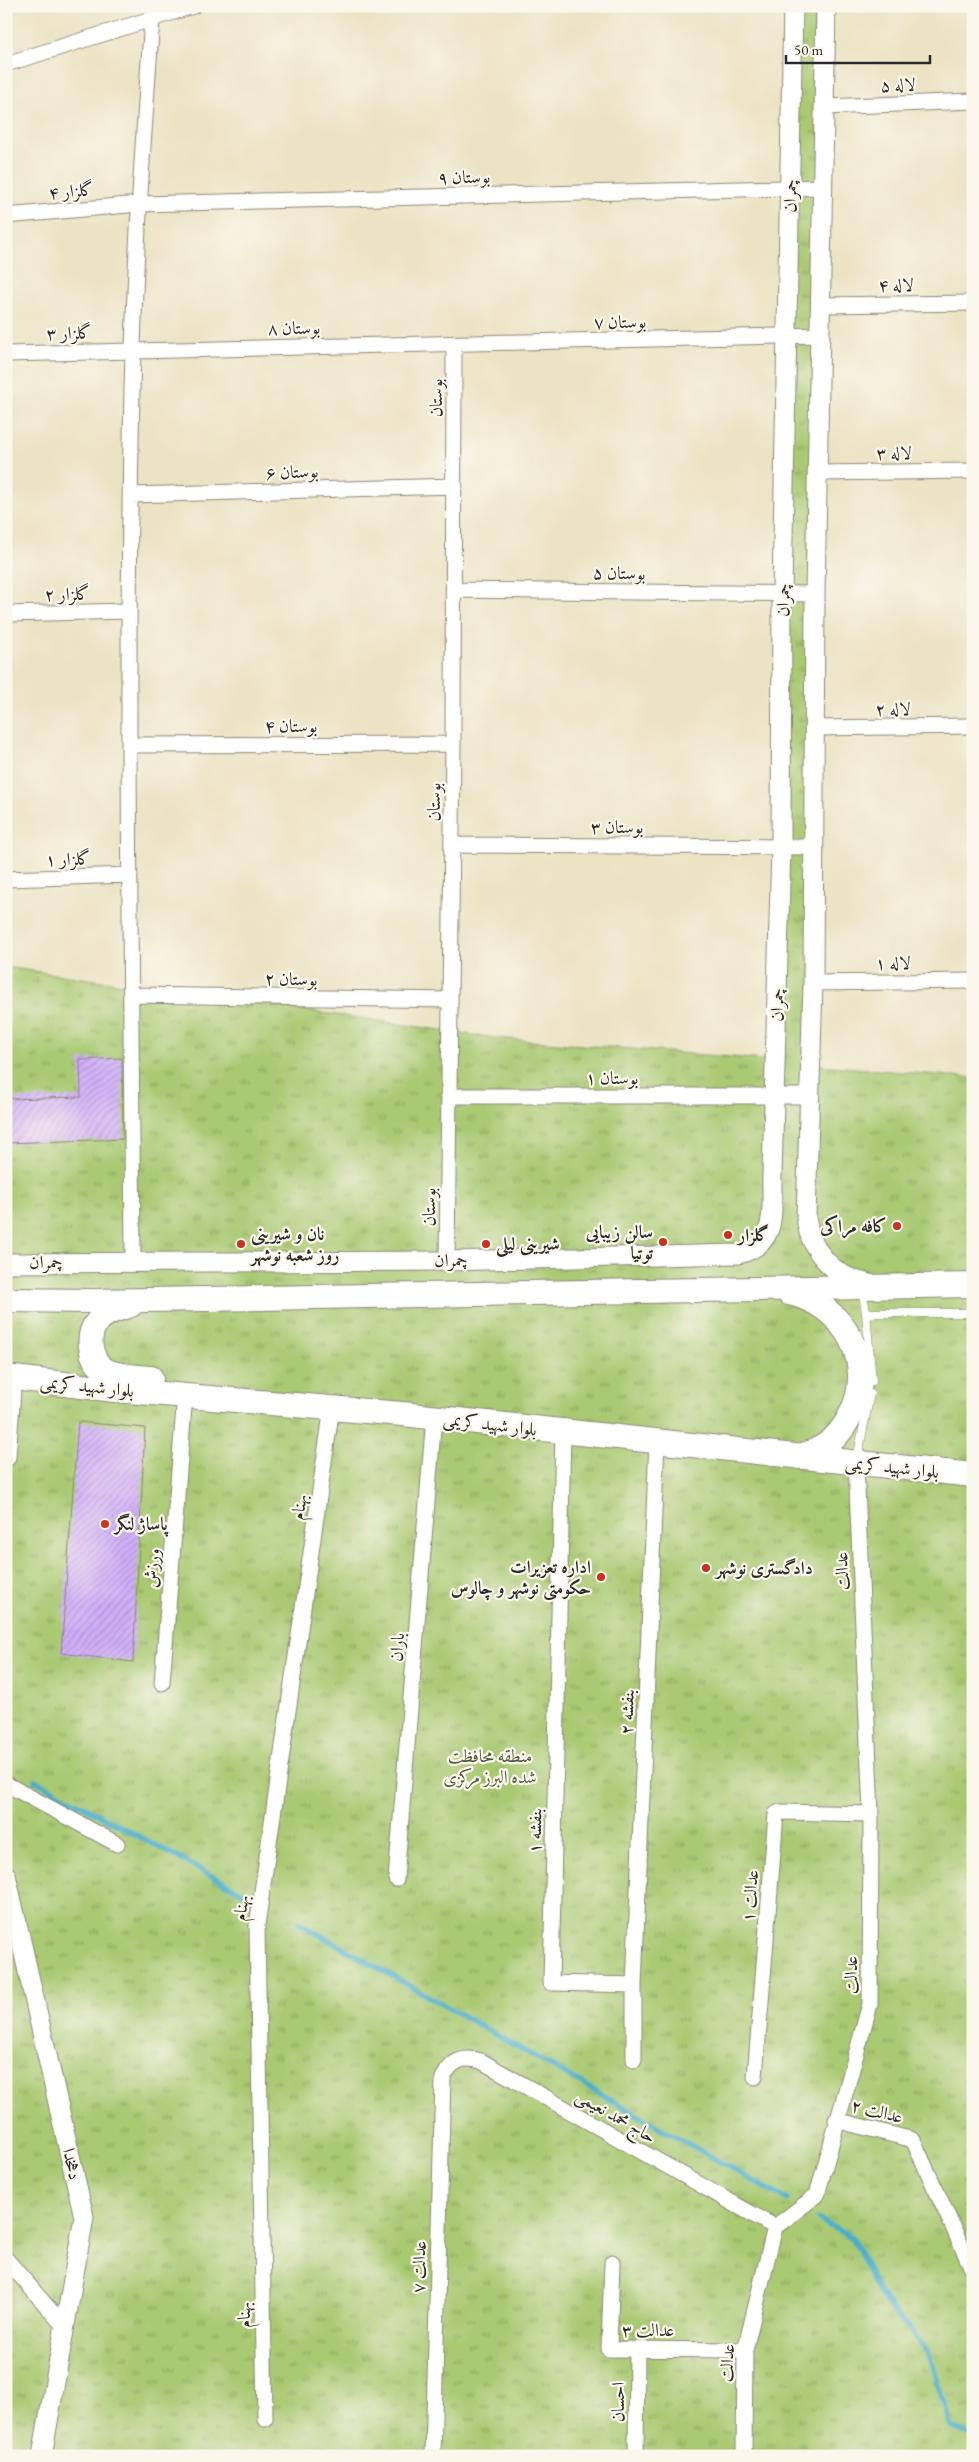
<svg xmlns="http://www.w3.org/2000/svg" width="979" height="2462" font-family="'EB Garamond',Amiri,serif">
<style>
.grass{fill:url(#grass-tufts);stroke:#6a7a4e}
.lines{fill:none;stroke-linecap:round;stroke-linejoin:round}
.stream{stroke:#48adc7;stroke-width:5.5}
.building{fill:url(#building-hatch)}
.service-casing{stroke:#8c8778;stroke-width:9}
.minor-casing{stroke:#8c8778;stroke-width:17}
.tertiary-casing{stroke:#8c8778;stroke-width:21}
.primary-casing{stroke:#8c8778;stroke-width:26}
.service{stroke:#fff;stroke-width:8}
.minor{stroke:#fff;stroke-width:15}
.tertiary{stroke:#fff;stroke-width:19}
.primary{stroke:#fff;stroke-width:24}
.poi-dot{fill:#c8321e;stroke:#fbf7ec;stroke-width:2}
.labels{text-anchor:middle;stroke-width:4.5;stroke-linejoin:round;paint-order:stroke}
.street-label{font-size:18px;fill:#2b2b2b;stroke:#fbf7ec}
.poi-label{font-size:18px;font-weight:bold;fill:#2b2b2b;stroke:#fbf7ec;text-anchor:start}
.park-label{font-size:18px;fill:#515a40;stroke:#fbf7ec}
</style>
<defs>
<pattern id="grass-tufts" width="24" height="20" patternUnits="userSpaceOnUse" patternTransform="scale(1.25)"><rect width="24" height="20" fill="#a9c972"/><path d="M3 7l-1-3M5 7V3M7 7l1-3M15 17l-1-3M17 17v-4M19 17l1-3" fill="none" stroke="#8aa35e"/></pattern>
<pattern id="building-hatch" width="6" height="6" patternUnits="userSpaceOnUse" patternTransform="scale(1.25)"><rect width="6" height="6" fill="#d2affa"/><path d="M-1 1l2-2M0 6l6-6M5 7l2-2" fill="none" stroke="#ab8fcb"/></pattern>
</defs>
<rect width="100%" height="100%" fill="#fbf7ec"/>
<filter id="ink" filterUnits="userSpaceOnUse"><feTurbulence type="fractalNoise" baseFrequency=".02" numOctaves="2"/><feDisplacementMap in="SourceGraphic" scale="10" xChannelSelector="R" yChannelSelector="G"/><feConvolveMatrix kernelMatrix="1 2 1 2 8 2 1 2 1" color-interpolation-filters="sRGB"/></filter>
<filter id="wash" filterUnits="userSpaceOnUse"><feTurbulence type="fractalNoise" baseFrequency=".0096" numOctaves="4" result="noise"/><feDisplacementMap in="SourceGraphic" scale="20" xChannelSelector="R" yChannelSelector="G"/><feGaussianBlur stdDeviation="1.12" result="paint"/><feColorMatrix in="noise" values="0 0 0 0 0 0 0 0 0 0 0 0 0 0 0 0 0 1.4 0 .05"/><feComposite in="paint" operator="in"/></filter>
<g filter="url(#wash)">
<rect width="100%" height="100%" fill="#ece3c4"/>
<!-- grass -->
<path class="grass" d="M795,6H824L821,185L793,186Z
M821,189L818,333L789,334L793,190Z
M818,336L814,593H784L788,337Z
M813,596V845H784V597Z
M783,848L814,849L809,1064L973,1078V2456H6V967L495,1038L779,1061Z"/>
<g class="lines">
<!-- stream -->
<path class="stream" d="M35,1780L258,1901
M299,1923L787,2200
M818,2219L853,2239L879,2293L928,2352L951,2427L973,2436"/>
</g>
<g id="blocks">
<!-- building -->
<path class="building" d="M122,1058L123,1139L6,1143V1099L81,1097L80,1060Z
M78,1422L145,1428L133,1662L61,1653Z"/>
</g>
</g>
<g filter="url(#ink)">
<use href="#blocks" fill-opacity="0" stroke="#8c8778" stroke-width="1"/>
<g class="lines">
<defs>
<path id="service" d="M862,1289L866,1313H973
M866,1313L872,1381
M857,1459L870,1394"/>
<path id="minor" d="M6,64L193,6
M825,107L973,101
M6,216L139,204L824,187
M821,305L973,303
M6,354L820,335
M817,473L973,471
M131,495L455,486
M454,590L815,594
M6,614L129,611
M813,728L973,726
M129,745L453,744
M452,845L815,847
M6,879L130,875
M813,983L973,981
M131,995L450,1000
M450,1096H810
M133,1261C131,957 125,653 133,349C136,239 144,129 152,19
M447,1261L453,744L454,345
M563,1432L551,1983L634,1985V2060
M162,1683L185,1395
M6,1784L117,1844
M396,1879L434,1417
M634,1985L657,1441
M755,2077L776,1814L780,1812L871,1814
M836,2120L913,2140L973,2271
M6,2259L63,2325
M612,2262L609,2349L745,2350
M265,2419L257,1926L332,1407
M433,2456L443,2078C452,2060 462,2056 481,2061L775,2227
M636,2456L637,2349
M744,2456L745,2350L775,2227L817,2195L870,2004L871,1814L856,1464"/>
<path id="tertiary" d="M826,6L815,594L813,983L806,1218C810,1251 834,1277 866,1283
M6,1263L447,1261L738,1254C780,1244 771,1210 772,1175L781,847L782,594L793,6
M6,1457L12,1378
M6,1875L84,2217L42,2456"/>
<path id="primary" d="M789,1293C844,1304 877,1363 851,1414C845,1426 836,1439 824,1446C817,1451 807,1453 799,1457
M6,1300L91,1301L973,1285
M131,1305C119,1309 105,1312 97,1322C86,1335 90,1358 102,1368C112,1376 139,1377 151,1378
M6,1377L115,1390L402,1414L973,1475"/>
</defs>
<!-- service casing -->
<use href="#service" class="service-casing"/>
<!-- minor casing -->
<use href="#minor" class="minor-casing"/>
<!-- tertiary casing -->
<use href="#tertiary" class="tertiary-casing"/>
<!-- primary casing -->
<use href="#primary" class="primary-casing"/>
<!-- service -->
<use href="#service" class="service"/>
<!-- minor -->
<use href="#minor" class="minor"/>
<!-- tertiary -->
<use href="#tertiary" class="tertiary"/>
<!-- primary -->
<use href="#primary" class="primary"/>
</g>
</g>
<!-- markers -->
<g class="poi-dot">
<circle cx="897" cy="1226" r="5"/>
<circle cx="728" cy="1235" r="5"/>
<circle cx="663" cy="1242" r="5"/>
<circle cx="241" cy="1244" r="5"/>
<circle cx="486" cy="1244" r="5"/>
<circle cx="105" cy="1524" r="5"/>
<circle cx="706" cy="1568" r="5"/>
<circle cx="601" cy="1577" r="5"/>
</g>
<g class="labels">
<!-- street labels -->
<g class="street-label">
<text transform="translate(898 85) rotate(-2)" y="6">لاله ۵</text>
<text transform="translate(464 177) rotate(-1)" y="6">بوستان ۹</text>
<text transform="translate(71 191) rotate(-5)" y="6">گلزار ۴</text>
<text transform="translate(790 196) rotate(-89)" y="6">چمران</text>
<text transform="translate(896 285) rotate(-1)" y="6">لاله ۴</text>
<text transform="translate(620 322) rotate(-1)" y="6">بوستان ۷</text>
<text transform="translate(294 328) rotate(-1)" y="6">بوستان ۸</text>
<text transform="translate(69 333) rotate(-2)" y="6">گلزار ۳</text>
<text transform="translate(436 398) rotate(-90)" y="6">بوستان</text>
<text transform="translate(894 453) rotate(-1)" y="6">لاله ۳</text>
<text transform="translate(292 472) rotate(-2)" y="6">بوستان ۶</text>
<text transform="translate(619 573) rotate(1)" y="6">بوستان ۵</text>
<text transform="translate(67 594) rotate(-1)" y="6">گلزار ۲</text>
<text transform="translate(783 600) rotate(-88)" y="6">چمران</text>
<text transform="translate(893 709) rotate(-1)" y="6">لاله ۲</text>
<text x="291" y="732">بوستان ۴</text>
<text transform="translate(434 802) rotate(-89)" y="6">بوستان</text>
<text x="617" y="833">بوستان ۳</text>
<text transform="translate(68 859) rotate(-2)" y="6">گلزار ۱</text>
<text transform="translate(893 963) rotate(-1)" y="6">لاله ۱</text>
<text transform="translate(291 979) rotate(1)" y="6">بوستان ۲</text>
<text transform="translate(777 1005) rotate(-89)" y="6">چمران</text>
<text x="612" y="1084">بوستان ۱</text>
<text transform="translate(429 1207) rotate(-89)" y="6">بوستان</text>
<text transform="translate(451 1260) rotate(-1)" y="6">چمران</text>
<text transform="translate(46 1262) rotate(-1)" y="6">چمران</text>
<text transform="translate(87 1386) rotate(6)" y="6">بلوار شهید کریمی</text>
<text transform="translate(490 1424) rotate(7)" y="6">بلوار شهید کریمی</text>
<text transform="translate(892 1467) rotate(6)" y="6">بلوار شهید کریمی</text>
<text transform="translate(299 1507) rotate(-82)" y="6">بهنام</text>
<text transform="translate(152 1568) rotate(-85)" y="6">ورزش</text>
<text transform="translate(842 1571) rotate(-92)" y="6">عدالت</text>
<text transform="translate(397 1647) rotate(-85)" y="6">باران</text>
<text transform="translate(627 1712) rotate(-88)" y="6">بنفشه ۲</text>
<text transform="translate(535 1831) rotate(-89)" y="6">بنفشه ۱</text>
<text transform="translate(750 1896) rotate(-85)" y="6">عدالت ۱</text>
<text transform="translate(241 1908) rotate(-83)" y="6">بهنام</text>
<text transform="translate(851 1975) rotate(-90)" y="6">عدالت</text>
<text transform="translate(877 2111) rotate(14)" y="6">عدالت ۲</text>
<text transform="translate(616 2116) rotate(30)" y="6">حاج محمد نعیمی</text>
<text transform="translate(72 2164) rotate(77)" y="6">دهخدا</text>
<text transform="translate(419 2267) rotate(-88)" y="6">۷ عدالت</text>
<text transform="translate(244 2315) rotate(-91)" y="6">بهنام</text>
<text x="648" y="2336">عدالت ۳</text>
<text transform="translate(727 2363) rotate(-86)" y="6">عدالت</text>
<text transform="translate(618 2402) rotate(-90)" y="6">احسان</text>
</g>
<!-- poi labels -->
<g class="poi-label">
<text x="887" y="1232" text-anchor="end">کافه مراکی</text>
<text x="653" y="1238" text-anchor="end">سالن زیبایی<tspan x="653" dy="21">توتیا</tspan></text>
<text x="251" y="1240">نان و شیرینی<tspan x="251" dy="21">روز شعبه نوشهر</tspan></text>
<text x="738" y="1241">گلزار</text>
<text x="496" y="1250">شیرینی لیلی</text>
<text x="115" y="1530">پاساژ لنگر</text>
<text x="591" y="1573" text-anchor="end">اداره تعزیرات<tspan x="591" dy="21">حکومتی نوشهر و چالوس</tspan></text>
<text x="716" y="1574">دادگستری نوشهر</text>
</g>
<!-- park labels -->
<g class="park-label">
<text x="490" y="1762">منطقه محافظت<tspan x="490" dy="21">شده البرز مرکزی</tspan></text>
</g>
</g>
<!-- margin -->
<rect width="979" height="2462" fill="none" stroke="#fbf7ec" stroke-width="25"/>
<!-- scale -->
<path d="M786 55v8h144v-8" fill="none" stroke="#2b2b2b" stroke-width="2.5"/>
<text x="794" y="55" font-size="15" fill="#2b2b2b" stroke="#fbf7ec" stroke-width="4" paint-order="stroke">50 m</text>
</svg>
